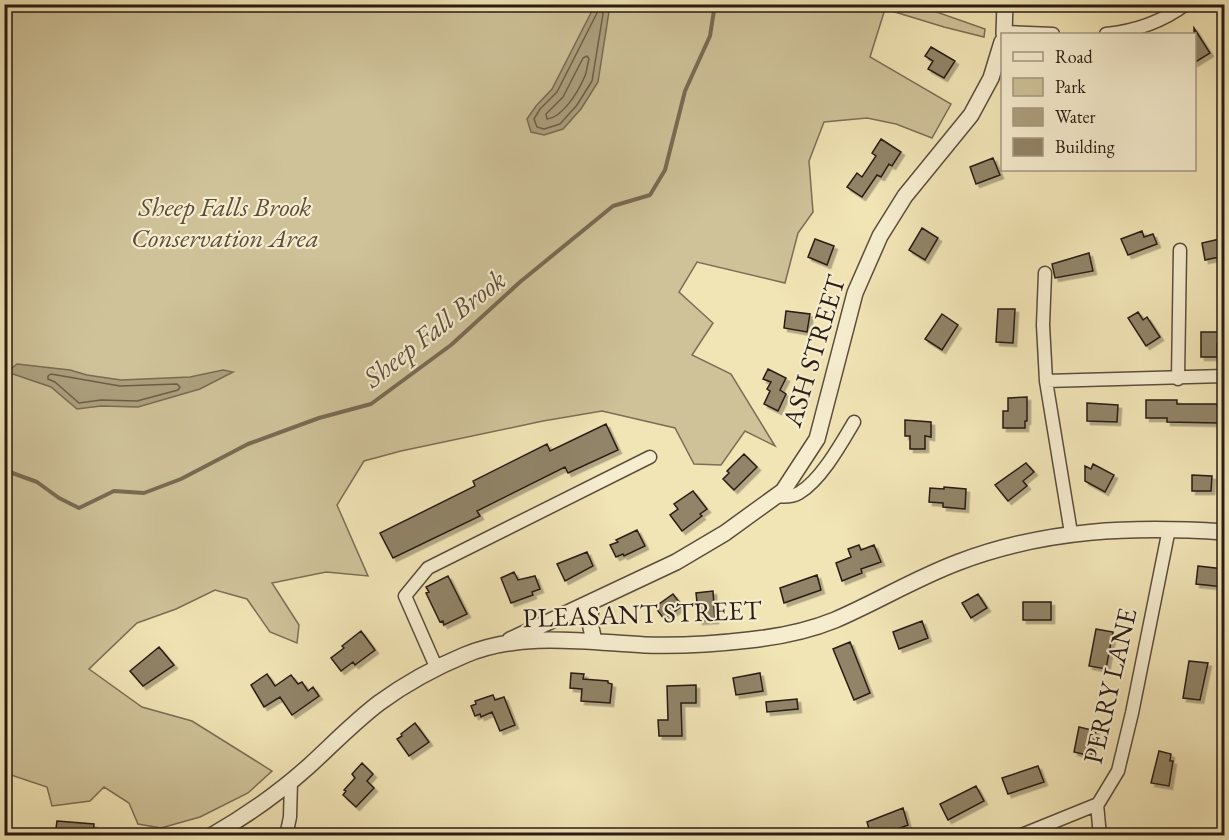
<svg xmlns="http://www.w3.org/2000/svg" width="1229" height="840" font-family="'EB Garamond',serif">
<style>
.green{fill:#cfc299;stroke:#7c6e56;stroke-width:1.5}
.water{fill:#ada07e;stroke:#786b53;stroke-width:1.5}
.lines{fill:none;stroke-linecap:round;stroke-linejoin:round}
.shore{stroke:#6b5e48;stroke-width:1.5}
.stream{stroke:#786b53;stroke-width:4}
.building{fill:#918467;stroke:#291b13;stroke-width:1.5;filter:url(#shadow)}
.minor-casing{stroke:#5b4d3c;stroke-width:15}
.tertiary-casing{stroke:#5b4d3c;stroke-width:18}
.minor{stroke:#f6edcf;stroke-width:12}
.tertiary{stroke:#f6edcf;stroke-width:15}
.labels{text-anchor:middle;stroke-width:4.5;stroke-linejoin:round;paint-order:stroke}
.park-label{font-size:27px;font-style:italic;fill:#5b4d3b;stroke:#f6edcf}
.street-label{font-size:27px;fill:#291b13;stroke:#f6edcf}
.water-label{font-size:28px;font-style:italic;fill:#5e503e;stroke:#f6edcf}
</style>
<defs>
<filter id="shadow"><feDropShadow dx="3.5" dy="3.5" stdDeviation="0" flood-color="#0004"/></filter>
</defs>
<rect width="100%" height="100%" fill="#f1e4b5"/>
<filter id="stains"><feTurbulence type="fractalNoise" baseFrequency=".00333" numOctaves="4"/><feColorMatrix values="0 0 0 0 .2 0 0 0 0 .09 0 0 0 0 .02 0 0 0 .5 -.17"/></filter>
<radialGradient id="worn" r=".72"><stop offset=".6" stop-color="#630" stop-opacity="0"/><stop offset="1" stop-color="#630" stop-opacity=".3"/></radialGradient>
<!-- green -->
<path class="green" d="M927,4L928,9L985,29L984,37L944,27L885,9L870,57L951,104L932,138L896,124L867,118L824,122L809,161L813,212L798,233L785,283L697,262L679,292L713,323L692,355L731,374L775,446L745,431L721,465L694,464L675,428L602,411L543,421L401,451L364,461L337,505L368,576L326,572L272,583L299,625L297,643L270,632L247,599L215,590L176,609L137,623L89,669L142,707L192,721L272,771L248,793L200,817L161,828L138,824L129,803L104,787L90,801L52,806L47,787L5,773V5Z"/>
<!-- water -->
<path class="water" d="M595,5H610L598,82L581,109L563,129L544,135L531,132L527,119L536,106L552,89Z
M17,364L70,370L87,375L121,380L190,377L223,370L233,372L200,389L138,407L101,406L77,409L51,387L7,372Z"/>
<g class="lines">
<!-- shore -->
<path class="shore" d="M598,11H602L603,14L592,81L577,105L560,124L544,129L537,127L534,119L540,109L557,92Z
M587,56L589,59C587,65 587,73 584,78C578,92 562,118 547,119L546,114L563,97L583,58Z
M51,374L120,386L177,384L180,387L178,390L137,401L101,400L79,403L55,382L48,379V376Z"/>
<!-- stream -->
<path class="stream" d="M4,470L37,482L59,498L79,508L114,491L144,493L181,479L248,444L319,418L371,404L451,345L520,282L613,206L650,195L665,170L685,91L710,36L715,4"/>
</g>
<!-- building -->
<path class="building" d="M1194,28L1210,53L1194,63Z
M931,47L955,61L944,78L928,69L933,61L925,56Z
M881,139L901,152L892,166L889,164L881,177L877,175L862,197L847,187L857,173L862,177L876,156L872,153Z
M993,158L1000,175L976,184L970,167Z
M922,228L938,238L925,260L909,250Z
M1142,231L1144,237L1153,234L1157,244L1128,255L1121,239Z
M1224,238V256L1205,260L1202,243Z
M815,239L834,246L827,265L808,257Z
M1089,253L1093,271L1055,278L1052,264Z
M998,309H1015L1013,343L996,342Z
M786,311L810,314L807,332L784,328Z
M1138,312L1143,320L1147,317L1160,337L1146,346L1128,318Z
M942,314L958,325L942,350L925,339Z
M1201,332H1224V344H1217V357H1201Z
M768,369L786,378L780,390L786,394L778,411L764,404L770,391L767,389L771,382L763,379Z
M1027,397V421H1025V428H1003V411H1008V398Z
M1146,400H1177V404H1217V406H1224V421H1218V423L1167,422V418H1146Z
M1087,403L1118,405L1117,422L1087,421Z
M905,420L931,422V437L925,436V449H910V436H905Z
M606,424L618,450L568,473L565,467L477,511L480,516L393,558L380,533L475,486L473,481L547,444L550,451Z
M744,454L757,467L734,490L723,479L729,473L727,471Z
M1026,463L1034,472L1023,481L1027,486L1008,501L995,485Z
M1093,464L1114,475L1105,492L1085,481V466L1091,469Z
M1192,475L1212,476L1211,491H1192Z
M944,487L966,489L965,509L943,507V503L929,502L930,488L944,489Z
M693,491L707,509L700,514L702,516L682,531L670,515L678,509L674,504Z
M637,530L645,546L624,556L623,554L616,557L610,545L618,542L616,540Z
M859,545L861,550L874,545L881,562L861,569L862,573L842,581L836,563L851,557L848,549Z
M587,552L593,566L565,581L557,564Z
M1198,566L1224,569V587L1196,584Z
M514,572L518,580L535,576L540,589L532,592L533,595L511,603L501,578Z
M817,575L821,590L784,603L780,588Z
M448,576L467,614L444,625L443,621L440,622L426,593L429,592L426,587Z
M713,591L715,620L699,621L696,593Z
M673,594L682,606L664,619L655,607Z
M978,594L987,608L971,618L962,603Z
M1023,602H1051V620H1023Z
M922,621L928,638L899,649L893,632Z
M1096,629L1113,632L1106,669L1089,666Z
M361,631L375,650L355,665L353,662L341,671L331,658L344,648L342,646Z
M850,642L870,693L854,700L833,649Z
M159,647L174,665L143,686L130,671Z
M1189,661L1208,663L1200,700L1183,698Z
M571,673L584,674L583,679L608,681V683L612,684L610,703L581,701L582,689L570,688Z
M760,673L763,691L736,695L733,678Z
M267,674L275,686L291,675L298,684L302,682L308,691L313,687L319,696L292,715L280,697L264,707L251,685Z
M696,685V703H681L682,736H659L658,720H668L667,686Z
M493,695L495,700L504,697L515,725L500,731L492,712L481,717L480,714L475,716L471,706L476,704L475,701Z
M797,699L798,709L767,712L766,702Z
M415,723L429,742L409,756L397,739L402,736L401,734Z
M1079,727L1096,731L1091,756L1074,752Z
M1159,751L1171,754L1170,761H1173L1169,786L1151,783Z
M362,763L373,774L367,781L374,788L356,807L343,795L346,791L344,790L355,778L352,774Z
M1038,766L1044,782L1008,794L1002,778Z
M976,786L984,801L948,820L940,804Z
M903,808L908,825L879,836H871L867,822Z
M57,821L94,824L93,836H55Z"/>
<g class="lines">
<defs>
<path id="minor" d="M1004,32L1053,34
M1106,34C1136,31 1162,22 1186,4
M1045,273L1043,325L1046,381L1071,533
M1178,379L1180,250
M1046,381L1224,376
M776,496C783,497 792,497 799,493C821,480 841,444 854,422
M437,669L405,596L428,568L650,457
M1097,804L1100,836
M286,836L290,817L291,781
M1019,836L1098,804L1118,771L1132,713L1169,529"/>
<path id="tertiary" d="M1004,34L1005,4
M591,602L590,623L594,641
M510,640L676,562L725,533L783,491L817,439L855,293L880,236L905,196L971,115L991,78L1002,42
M211,836C246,816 279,793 309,766C332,745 354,722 379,703C405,684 436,667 465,655C522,631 586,642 645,645C679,646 715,644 749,640C778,637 808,631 835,620C877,602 916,578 959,562C1046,529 1133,526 1224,532"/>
</defs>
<!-- minor casing -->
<use href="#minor" class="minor-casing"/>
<!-- tertiary casing -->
<use href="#tertiary" class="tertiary-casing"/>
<!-- minor -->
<use href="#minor" class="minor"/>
<!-- tertiary -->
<use href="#tertiary" class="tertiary"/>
</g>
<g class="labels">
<!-- park labels -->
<g class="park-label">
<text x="225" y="216">Sheep Falls Brook<tspan x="225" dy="31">Conservation Area</tspan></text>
</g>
<!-- street labels -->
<g class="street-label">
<text transform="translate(814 351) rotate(-73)" y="9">ASH STREET</text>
<text transform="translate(642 614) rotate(-2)" y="9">PLEASANT STREET</text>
<text transform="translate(1110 686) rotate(-77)" y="9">PERRY LANE</text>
</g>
<!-- water labels -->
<g class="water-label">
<text transform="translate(434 328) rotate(-38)" y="10">Sheep Fall Brook</text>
</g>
</g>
<!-- margin -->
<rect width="1229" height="840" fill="none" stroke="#f1e4b5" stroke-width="24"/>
<rect x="6" y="6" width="1217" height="828" fill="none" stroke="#291b13" stroke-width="3"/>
<rect x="12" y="12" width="1205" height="816" fill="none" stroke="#291b13" stroke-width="1.5"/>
<!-- legend -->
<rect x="1001" y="33" width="195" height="138" fill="#f6edcf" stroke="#a49984" stroke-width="1.5"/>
<rect x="1013" y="52" width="30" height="9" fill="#f6edcf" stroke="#a49984" stroke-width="1.5"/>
<text x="1055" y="63" font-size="18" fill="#291b13">Road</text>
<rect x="1013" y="78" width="30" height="18" fill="#cfc299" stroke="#a49984" stroke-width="1.5"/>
<text x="1055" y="93" font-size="18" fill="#291b13">Park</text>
<rect x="1013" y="108" width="30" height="18" fill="#ada07e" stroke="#a49984" stroke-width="1.5"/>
<text x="1055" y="123" font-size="18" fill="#291b13">Water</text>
<rect x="1013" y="138" width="30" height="18" fill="#918467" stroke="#a49984" stroke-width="1.5"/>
<text x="1055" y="153" font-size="18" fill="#291b13">Building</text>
<rect width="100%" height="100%" filter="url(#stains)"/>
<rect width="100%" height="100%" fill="url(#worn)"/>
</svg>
